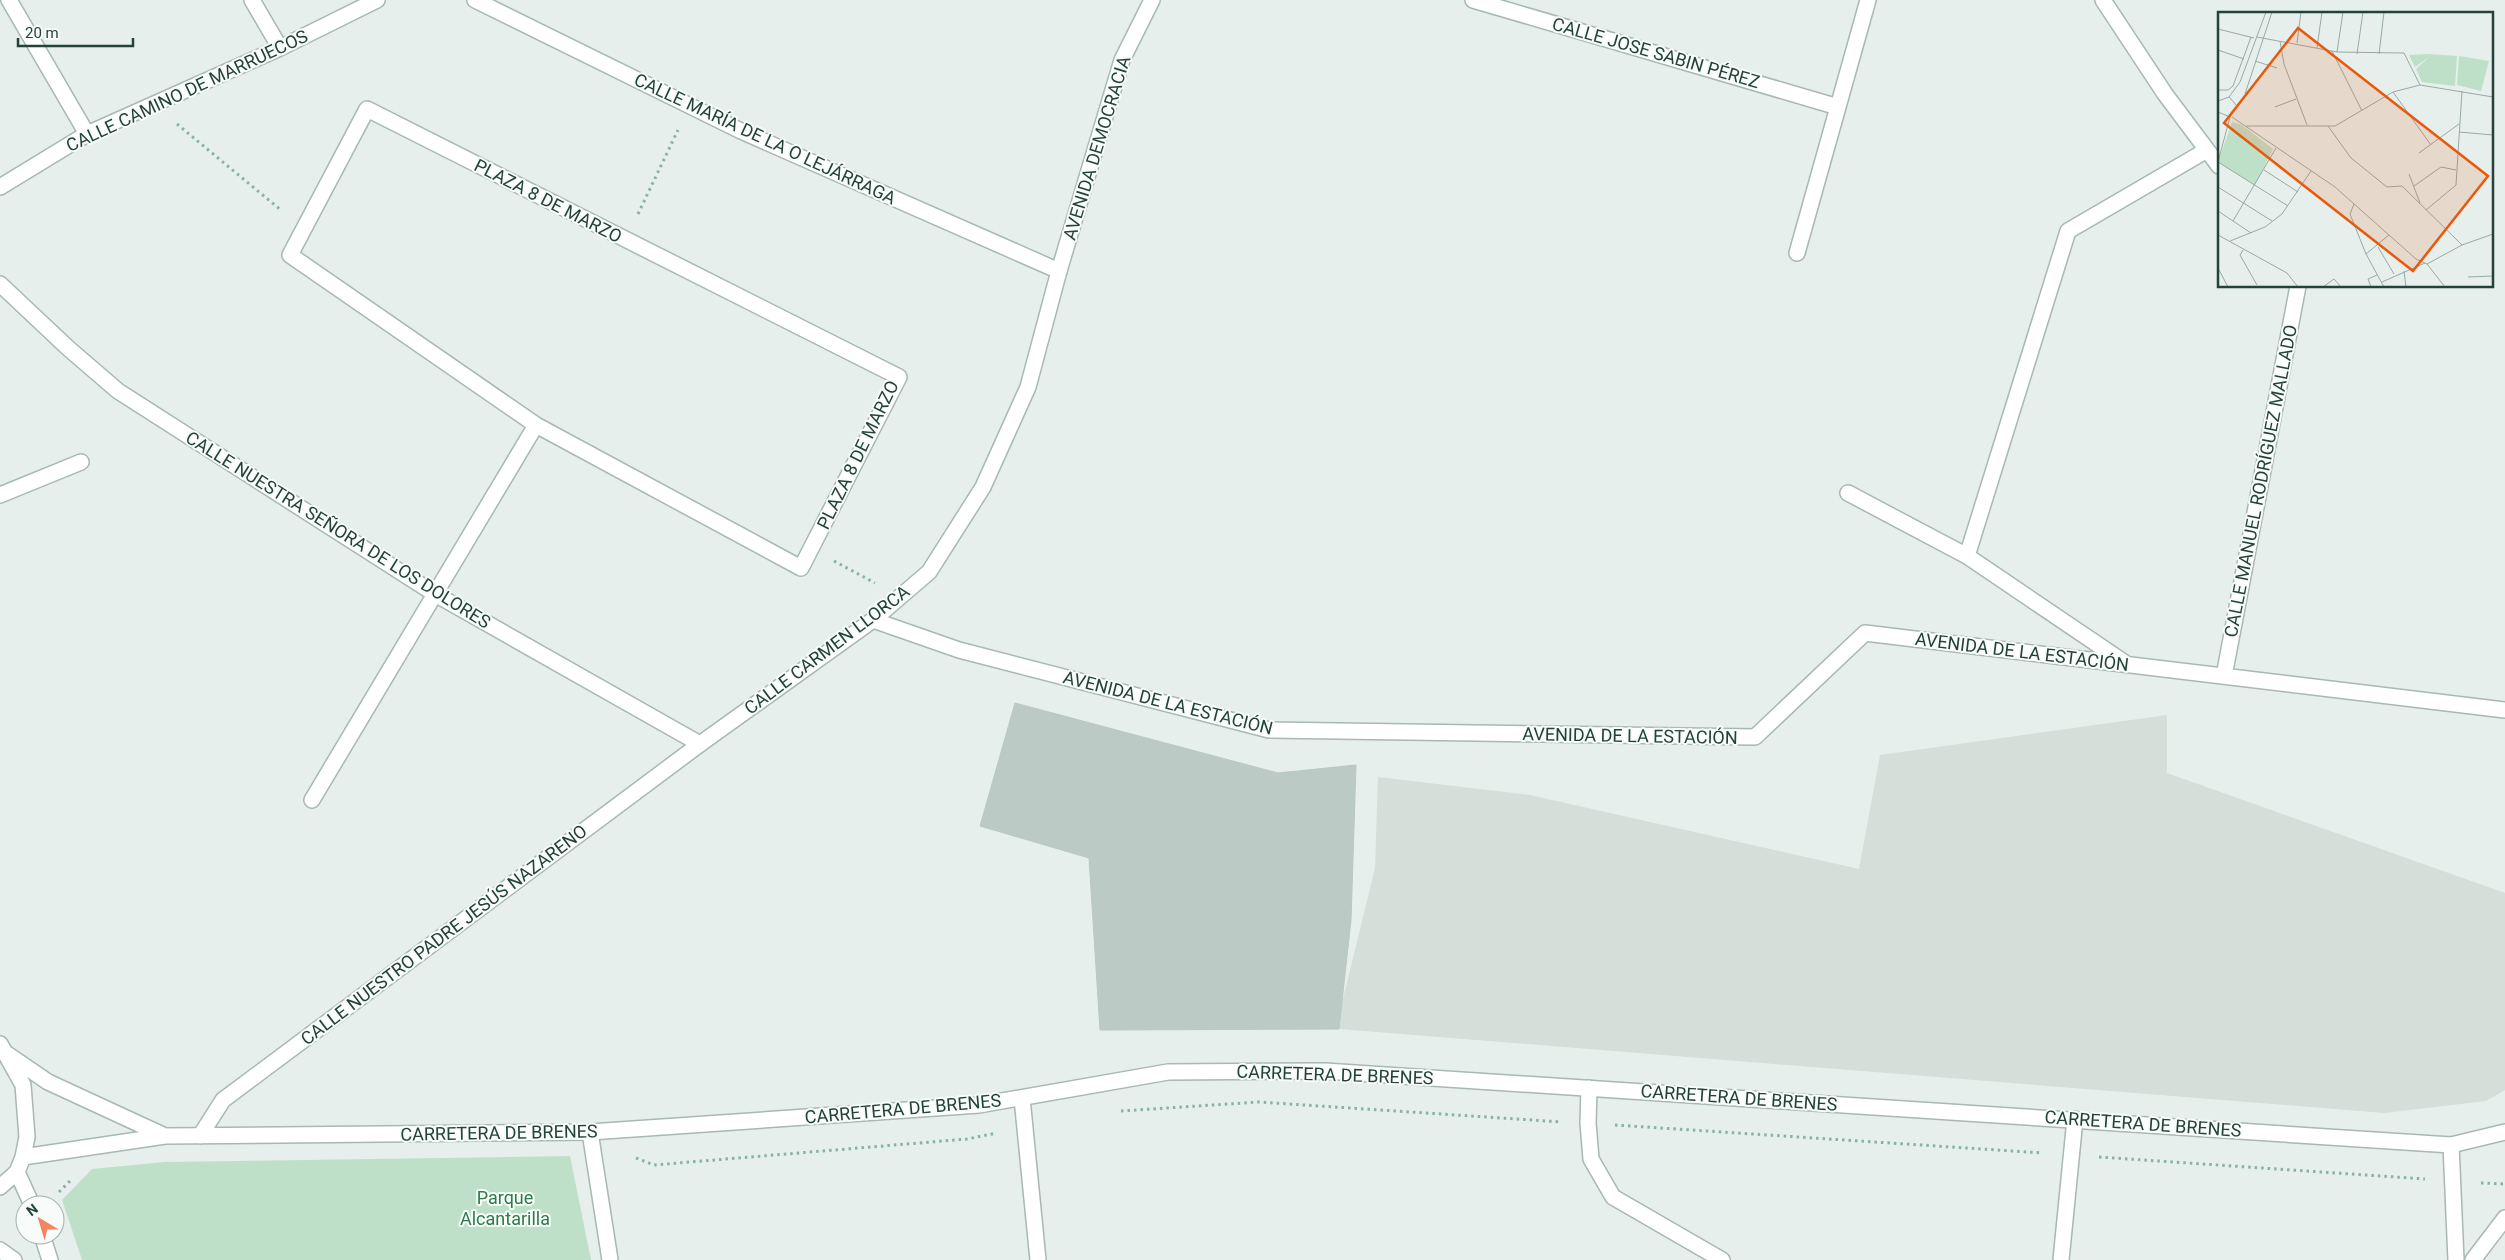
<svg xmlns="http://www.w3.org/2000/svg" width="2505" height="1260" font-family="Roboto,sans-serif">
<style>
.built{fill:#d4dfda}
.green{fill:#bfe0c8}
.building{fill:#bbcac4;stroke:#b8c9c2}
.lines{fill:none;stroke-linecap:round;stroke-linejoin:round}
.pedestrian-casing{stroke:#a8b8b2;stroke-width:18}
.minor-casing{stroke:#a8b8b2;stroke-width:18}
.tertiary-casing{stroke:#a8b8b2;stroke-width:18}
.path{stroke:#86b3a5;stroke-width:3;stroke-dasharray:2.5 4;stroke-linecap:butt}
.pedestrian{stroke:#fff;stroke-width:15}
.minor{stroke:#fff;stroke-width:15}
.tertiary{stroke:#fff;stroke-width:15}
.labels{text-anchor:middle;stroke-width:4;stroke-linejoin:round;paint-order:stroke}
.street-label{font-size:18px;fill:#24423a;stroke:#f7fbf9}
.park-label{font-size:18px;fill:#2d7a4b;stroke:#f7fbf9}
.inset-road{fill:none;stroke:#98aaa4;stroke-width:1}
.view{fill:#e8590c;fill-opacity:0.15;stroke:#e8590c;stroke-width:2.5}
.inset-edge{fill:none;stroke:#24423a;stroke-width:2.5}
</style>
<rect width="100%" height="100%" fill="#e6efeb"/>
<!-- built -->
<path class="built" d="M2167,715V773L2505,893V1090L2486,1101L2384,1113L1339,1029L1341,1007L1375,868L1378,777L1530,795L1859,869L1880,755Z"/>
<!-- green -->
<path class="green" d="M570,1156L591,1260H82L62,1200L92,1169L164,1162Z"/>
<!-- building -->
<path class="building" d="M1015,703L1278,773L1356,765L1351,920L1339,1029L1100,1030L1089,858L980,826Z"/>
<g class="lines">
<defs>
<path id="pedestrian" d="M367,109L899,377L801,568L536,425L290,255Z
M435,594L536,425"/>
<path id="minor" d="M9,0L87,134
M252,0L280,48
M475,0L741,131L1059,271
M1473,0L1838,107
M2103,0L2165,94L2219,166
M0,187L87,134L280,48L377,0
M1797,253L1868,0
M0,284L68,348L118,391L435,594L700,744
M1848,493L1967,556L2125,663
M0,495L81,462
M1967,556L2068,231L2207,150
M873,620L959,650L1269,730L1755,737L1865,633L2505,710
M2224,676L2298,286
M312,800L435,594
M1589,1088L1588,1123L1591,1159L1613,1197L1722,1260
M1022,1098L1038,1260
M590,1132L610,1260
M2451,1145L2456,1260
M2061,1260L2075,1119
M2473,1260L2505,1218"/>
<path id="tertiary" d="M0,1044L23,1085L27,1137L23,1157L17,1172L0,1187
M7,1054L48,1082L165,1136
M200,1136L223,1100L700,744L873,620L929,572L983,487L1028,387L1059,271L1122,60L1152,0
M23,1157L165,1136L590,1132L979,1105L1168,1072L1325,1071L2451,1145L2505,1132
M17,1172L32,1205
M42,1235L50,1260
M0,1250L14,1260"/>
</defs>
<!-- pedestrian casing -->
<use href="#pedestrian" class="pedestrian-casing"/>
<!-- minor casing -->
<use href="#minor" class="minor-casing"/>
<!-- tertiary casing -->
<use href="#tertiary" class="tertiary-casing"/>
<!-- path -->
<path class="path" d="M177,124L282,211
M638,214L678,130
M834,561L875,583
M1121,1111L1259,1102L1562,1122
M1615,1125L2043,1153
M2099,1157L2425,1179
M636,1158L654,1165L967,1139L997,1133
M2481,1183L2505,1184
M59,1192L72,1179"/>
<!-- pedestrian -->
<use href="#pedestrian" class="pedestrian"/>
<!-- minor -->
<use href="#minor" class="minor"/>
<!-- tertiary -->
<use href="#tertiary" class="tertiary"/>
</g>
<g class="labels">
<!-- street labels -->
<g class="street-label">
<text transform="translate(1656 53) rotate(16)" y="6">CALLE JOSE SABIN PÉREZ</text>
<text transform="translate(187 91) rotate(-25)" y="6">CALLE CAMINO DE MARRUECOS</text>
<text transform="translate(765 139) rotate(25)" y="6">CALLE MARÍA DE LA O LEJÁRRAGA</text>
<text transform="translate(1097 148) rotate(-73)" y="6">AVENIDA DEMOCRACIA</text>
<text transform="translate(548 201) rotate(27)" y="6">PLAZA 8 DE MARZO</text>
<text transform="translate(858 455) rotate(-64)" y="6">PLAZA 8 DE MARZO</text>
<text transform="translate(2261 481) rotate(-79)" y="6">CALLE MANUEL RODRÍGUEZ MALLADO</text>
<text transform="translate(338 530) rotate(32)" y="6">CALLE NUESTRA SEÑORA DE LOS DOLORES</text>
<text transform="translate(827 650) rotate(-37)" y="6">CALLE CARMEN LLORCA</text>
<text transform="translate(2022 652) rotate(7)" y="6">AVENIDA DE LA ESTACIÓN</text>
<text transform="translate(1168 703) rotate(14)" y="6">AVENIDA DE LA ESTACIÓN</text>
<text transform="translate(1630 736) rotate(1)" y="6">AVENIDA DE LA ESTACIÓN</text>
<text transform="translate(444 935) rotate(-37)" y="6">CALLE NUESTRO PADRE JESÚS NAZARENO</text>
<text transform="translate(1335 1075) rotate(2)" y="6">CARRETERA DE BRENES</text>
<text transform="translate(1739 1098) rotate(4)" y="6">CARRETERA DE BRENES</text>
<text transform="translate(903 1109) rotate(-5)" y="6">CARRETERA DE BRENES</text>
<text transform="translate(2143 1124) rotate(4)" y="6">CARRETERA DE BRENES</text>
<text transform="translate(499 1133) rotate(-1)" y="6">CARRETERA DE BRENES</text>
</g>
<!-- park labels -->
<g class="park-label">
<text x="505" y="1204">Parque<tspan x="505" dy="21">Alcantarilla</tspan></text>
</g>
</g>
<!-- overview -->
<g transform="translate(2218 12)">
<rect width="275" height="275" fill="#e6efeb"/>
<path d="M210,42L239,44L237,74L204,70L198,57L211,45L197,55L191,43ZM241,44L271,49L263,79L239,73ZM14,110L24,113L55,137L37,173L0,150Z" fill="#bfe0c8"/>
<path class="inset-road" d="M0,17L36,26M39,25L119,40L186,41L202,73M62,29L66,52L89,113M79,31L83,0M99,36L104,0M0,38L26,47M114,39L144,99M119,40L125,0M139,42L145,0M161,42L166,0M37,49L59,56M0,78H10L15,74L33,25M175,80L213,133M27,82L54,0M11,85L22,70L48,0M0,89L11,85L19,94L12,105L0,100M57,95L78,87M12,105L0,150L70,194M14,105L117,175L198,247L209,252L227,275M28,114H117L175,80L202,73L275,85M110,114L133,146L169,175L184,174L244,233M241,120L275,123M201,141L241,112M46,158L80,180M191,162L202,191M196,174L223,155L238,158M0,175L54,209M136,192L132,202L148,242L166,275M208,198L238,173L244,79M0,199L33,221M15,209L58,136M0,223L69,261L80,275M12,229L47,215L64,202L93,159M160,235L176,262M25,238L22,243L39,273M148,242L171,223M209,252L244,233L275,222M0,256L10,275M186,259L188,275M250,265L275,264M164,270L207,251M105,275L116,267L123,275M153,275L150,267L159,263"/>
<path class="view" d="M80,16L270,164L195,259L6,111Z"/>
<rect width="275" height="275" class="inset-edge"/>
</g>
<!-- north arrow -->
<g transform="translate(40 1220) rotate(322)"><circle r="24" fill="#f7fbf9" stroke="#a3b1ad"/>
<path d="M0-4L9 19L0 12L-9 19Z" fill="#f4845f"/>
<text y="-8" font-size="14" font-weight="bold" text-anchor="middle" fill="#24423a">N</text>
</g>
<!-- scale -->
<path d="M18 38v8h115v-8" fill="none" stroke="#24423a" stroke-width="2.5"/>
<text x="25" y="38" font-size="15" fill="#24423a" stroke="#f7fbf9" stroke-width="4" paint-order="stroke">20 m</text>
</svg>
